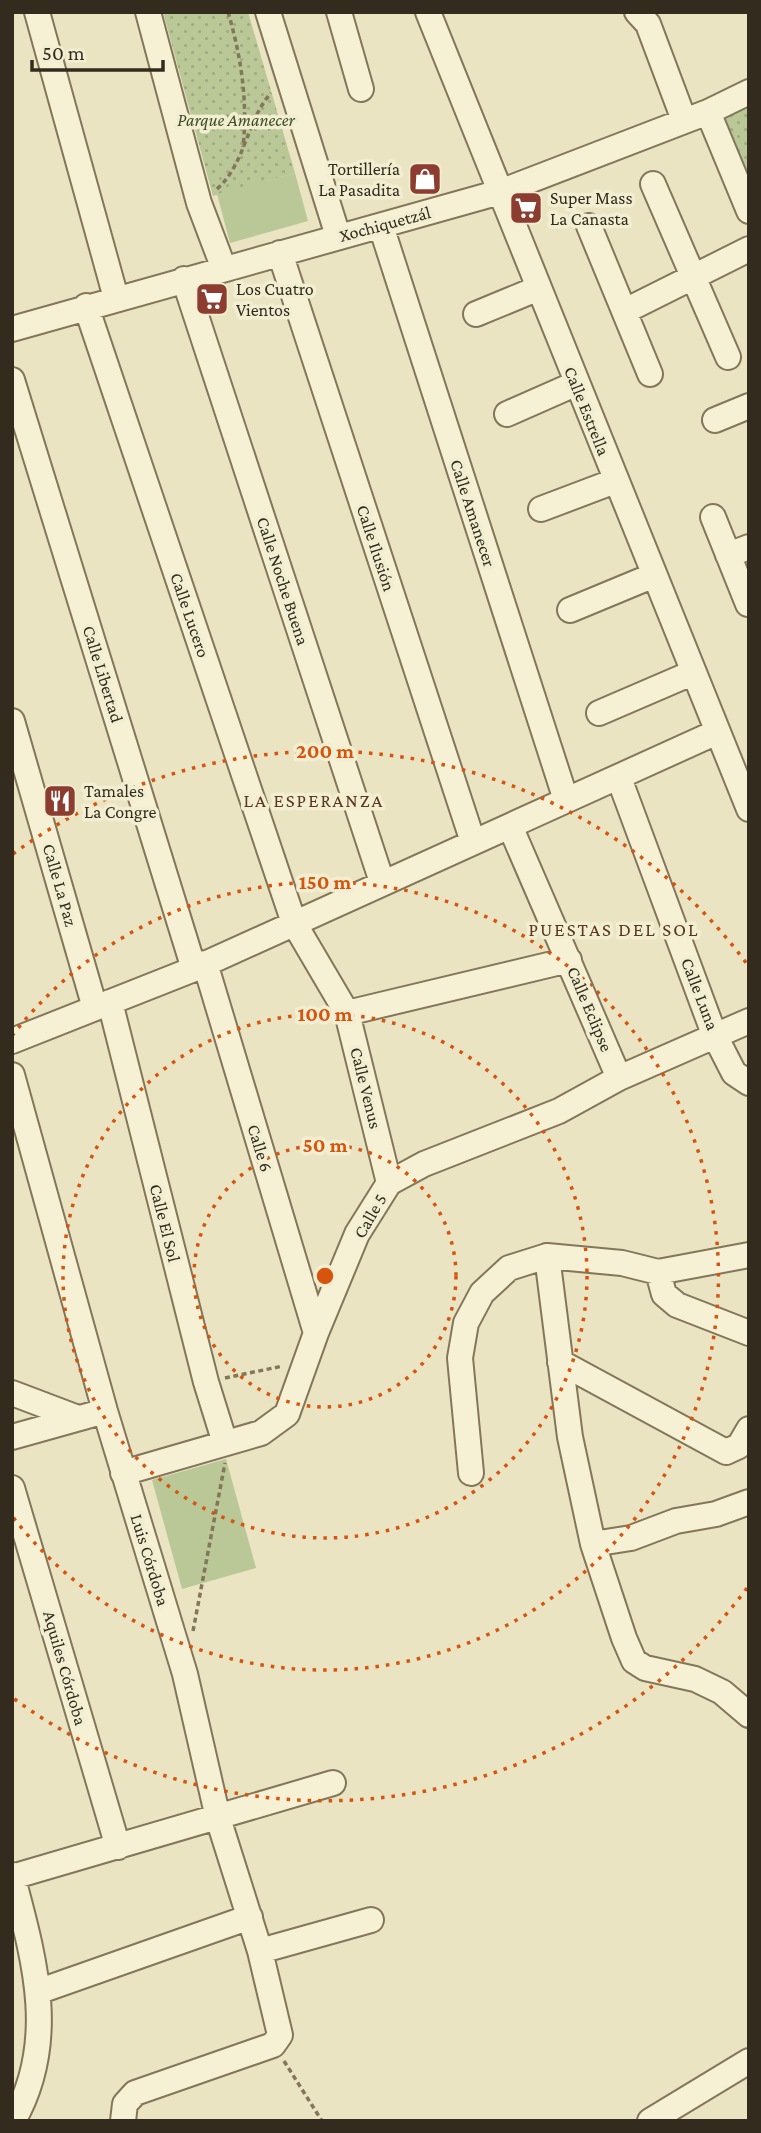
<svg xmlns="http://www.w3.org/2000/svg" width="761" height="2133" font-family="'Crimson Pro',serif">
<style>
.park{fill:url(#park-dots)}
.pitch{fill:#bac797}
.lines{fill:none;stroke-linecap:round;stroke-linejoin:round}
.minor-casing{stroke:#83765a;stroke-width:28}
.path{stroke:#83765a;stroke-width:3.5;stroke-dasharray:5 3.5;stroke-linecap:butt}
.minor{stroke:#f6f1d4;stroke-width:24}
.ring{fill:none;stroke:#d6540e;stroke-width:3.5;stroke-dasharray:3.5 7}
.labels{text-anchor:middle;stroke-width:7;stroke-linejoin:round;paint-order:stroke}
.park-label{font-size:18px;font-style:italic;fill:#3e4e26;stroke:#f2eed1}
.poi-label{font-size:18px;fill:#332c1e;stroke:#f2eed1;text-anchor:start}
.street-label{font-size:18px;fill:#332c1e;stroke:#f2eed1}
.neighbourhood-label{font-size:19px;letter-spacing:2px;fill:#5d3620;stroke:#f2eed1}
.centre{fill:#d6540e;stroke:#f2eed1;stroke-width:3.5}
.ring-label{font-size:21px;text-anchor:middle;font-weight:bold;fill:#d6540e;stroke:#f2eed1;stroke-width:7;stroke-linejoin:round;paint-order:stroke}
</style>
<defs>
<pattern id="park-dots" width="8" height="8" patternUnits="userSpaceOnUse" patternTransform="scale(1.75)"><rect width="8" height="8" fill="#bac797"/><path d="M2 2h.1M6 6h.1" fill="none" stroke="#a0ab82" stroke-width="1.8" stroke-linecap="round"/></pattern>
</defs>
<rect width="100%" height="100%" fill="#eae4c2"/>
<!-- park -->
<path class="park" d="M163,12H248L295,173L213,196Z
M749,102V186L720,116Z"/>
<!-- pitch -->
<path class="pitch" d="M295,173L308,221L230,243L217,194Z
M226,1459L256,1568L182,1589L152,1480Z"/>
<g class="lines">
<defs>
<path id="minor" d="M37,12L116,298
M148,12L199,203L224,269
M268,12L338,236
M339,12L361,89
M428,12L749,809
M637,12L648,24L684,120
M708,112L749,211
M653,184L728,357
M381,226L566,800
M589,226L650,374
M280,253L473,842
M184,279L382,882
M86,306L294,923L347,1013L389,1183
M625,311L749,249
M476,314L539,288
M12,329L500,192L708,112L749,92
M12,380L194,969
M507,414L575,384
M715,420L749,406
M541,509L615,481
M713,517L748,604
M728,555L749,547
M570,610L652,576
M599,713L692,673
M12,721L95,1008
M619,778L714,1034L734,1073L749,1083
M510,826L619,1078
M205,963L316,1333
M110,1002L206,1382L225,1443
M347,1013L569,960
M12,1041L194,969L717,732
M12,1075L105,1411L185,1674L218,1818L260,1951L280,2035L273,2045L135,2093L125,2104L123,2121
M547,1256L570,1437L593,1544L624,1638L634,1661L645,1668L695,1679L722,1692L749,1715
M658,1272L664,1294L677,1305L749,1333
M560,1362L726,1452L739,1446L749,1429
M12,1393L78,1418
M12,1437L105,1411
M123,1473L261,1433L287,1414L316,1333L357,1234L389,1183L424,1164L559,1111L619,1078L749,1021
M471,1473L460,1358L466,1323L482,1293L509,1268L547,1256L622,1263L658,1272L749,1255
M12,1488L118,1847
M593,1544L631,1538L676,1521L716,1514L749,1502
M12,1875C34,1958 59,2041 13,2121
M12,1877L333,1783
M260,1951L371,1920
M40,1991L250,1917
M650,2121L749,2061"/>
</defs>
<!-- minor casing -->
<use href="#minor" class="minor-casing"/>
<!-- path -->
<path class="path" d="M228,12C241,56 248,101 243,147
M217,189C246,163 246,121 271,93
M225,1378L283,1366
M193,1631L225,1463
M284,2061L322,2121"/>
<!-- minor -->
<use href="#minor" class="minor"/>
</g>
<!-- distance rings -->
<g class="ring">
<circle cx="325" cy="1276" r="131"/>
<circle cx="325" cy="1276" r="262"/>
<path d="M12 1036A394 394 0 1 1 12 1516"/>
<path d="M747 1588A525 525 0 0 1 13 1698M13 854A525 525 0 0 1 747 964"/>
</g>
<!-- icons -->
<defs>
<symbol id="shop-square" viewBox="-11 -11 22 22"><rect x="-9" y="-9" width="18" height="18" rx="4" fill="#8d3d2f" stroke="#f2eed1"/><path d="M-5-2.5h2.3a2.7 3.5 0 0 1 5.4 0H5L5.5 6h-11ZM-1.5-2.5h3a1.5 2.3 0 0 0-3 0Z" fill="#fff"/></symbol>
<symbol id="supermarket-square" viewBox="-11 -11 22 22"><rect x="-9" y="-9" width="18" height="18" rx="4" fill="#8d3d2f" stroke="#f2eed1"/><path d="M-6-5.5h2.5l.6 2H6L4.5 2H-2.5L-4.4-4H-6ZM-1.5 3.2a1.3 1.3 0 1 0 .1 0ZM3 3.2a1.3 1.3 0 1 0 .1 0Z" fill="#fff"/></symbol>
<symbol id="restaurant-square" viewBox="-11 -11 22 22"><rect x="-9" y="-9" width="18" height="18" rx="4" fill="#8d3d2f" stroke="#f2eed1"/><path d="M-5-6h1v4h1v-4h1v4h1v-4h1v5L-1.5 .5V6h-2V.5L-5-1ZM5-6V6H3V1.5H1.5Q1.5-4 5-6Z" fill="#fff"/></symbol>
</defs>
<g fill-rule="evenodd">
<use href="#shop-square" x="406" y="160" width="38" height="38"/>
<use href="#supermarket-square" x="507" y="189" width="38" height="38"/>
<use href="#supermarket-square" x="193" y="280" width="38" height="38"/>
<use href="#restaurant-square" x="41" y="782" width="38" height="38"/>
</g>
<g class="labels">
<!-- park labels -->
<g class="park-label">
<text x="236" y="126">Parque Amanecer</text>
</g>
<!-- poi labels -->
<g class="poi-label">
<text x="400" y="175" text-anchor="end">Tortillería<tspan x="400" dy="21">La Pasadita</tspan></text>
<text x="550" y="204">Super Mass<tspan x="550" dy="21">La Canasta</tspan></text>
<text x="236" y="295">Los Cuatro<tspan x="236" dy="21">Vientos</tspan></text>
<text x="84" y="797">Tamales<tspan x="84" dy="21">La Congre</tspan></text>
</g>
<!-- street labels -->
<g class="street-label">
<text transform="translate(385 224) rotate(-15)" y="6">Xochiquetzál</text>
<text transform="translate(587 411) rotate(68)" y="6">Calle Estrella</text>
<text transform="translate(473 513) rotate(72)" y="6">Calle Amanecer</text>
<text transform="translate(376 548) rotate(72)" y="6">Calle Ilusión</text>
<text transform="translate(283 581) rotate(72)" y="6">Calle Noche Buena</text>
<text transform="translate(190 615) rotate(71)" y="6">Calle Lucero</text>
<text transform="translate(103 674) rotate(73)" y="6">Calle Libertad</text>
<text transform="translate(60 885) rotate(74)" y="6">Calle La Paz</text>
<text transform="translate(700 994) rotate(69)" y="6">Calle Luna</text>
<text transform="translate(590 1009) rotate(67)" y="6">Calle Eclipse</text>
<text transform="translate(366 1088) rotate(76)" y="6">Calle Venus</text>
<text transform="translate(260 1148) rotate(73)" y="6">Calle 6</text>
<text transform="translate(370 1216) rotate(-60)" y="6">Calle 5</text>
<text transform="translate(165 1223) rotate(76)" y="6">Calle El Sol</text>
<text transform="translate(150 1560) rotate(73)" y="6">Luis Córdoba</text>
<text transform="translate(65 1668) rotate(74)" y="6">Aquiles Córdoba</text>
</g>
<!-- neighbourhood labels -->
<g class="neighbourhood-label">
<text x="314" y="807">LA ESPERANZA</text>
<text x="614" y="936">PUESTAS DEL SOL</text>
</g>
</g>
<circle cx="325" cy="1276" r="10" class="centre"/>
<g class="ring-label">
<text x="325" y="758">200 m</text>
<text x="325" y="889">150 m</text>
<text x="325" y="1021">100 m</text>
<text x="325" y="1152">50 m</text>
</g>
<!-- border -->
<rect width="761" height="2133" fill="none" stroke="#332c1e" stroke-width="28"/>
<!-- scale -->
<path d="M32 60v10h131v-10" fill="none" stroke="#332c1e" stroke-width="3.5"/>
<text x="42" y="60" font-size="21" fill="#332c1e" stroke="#f2eed1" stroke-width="5" paint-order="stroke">50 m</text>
</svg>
